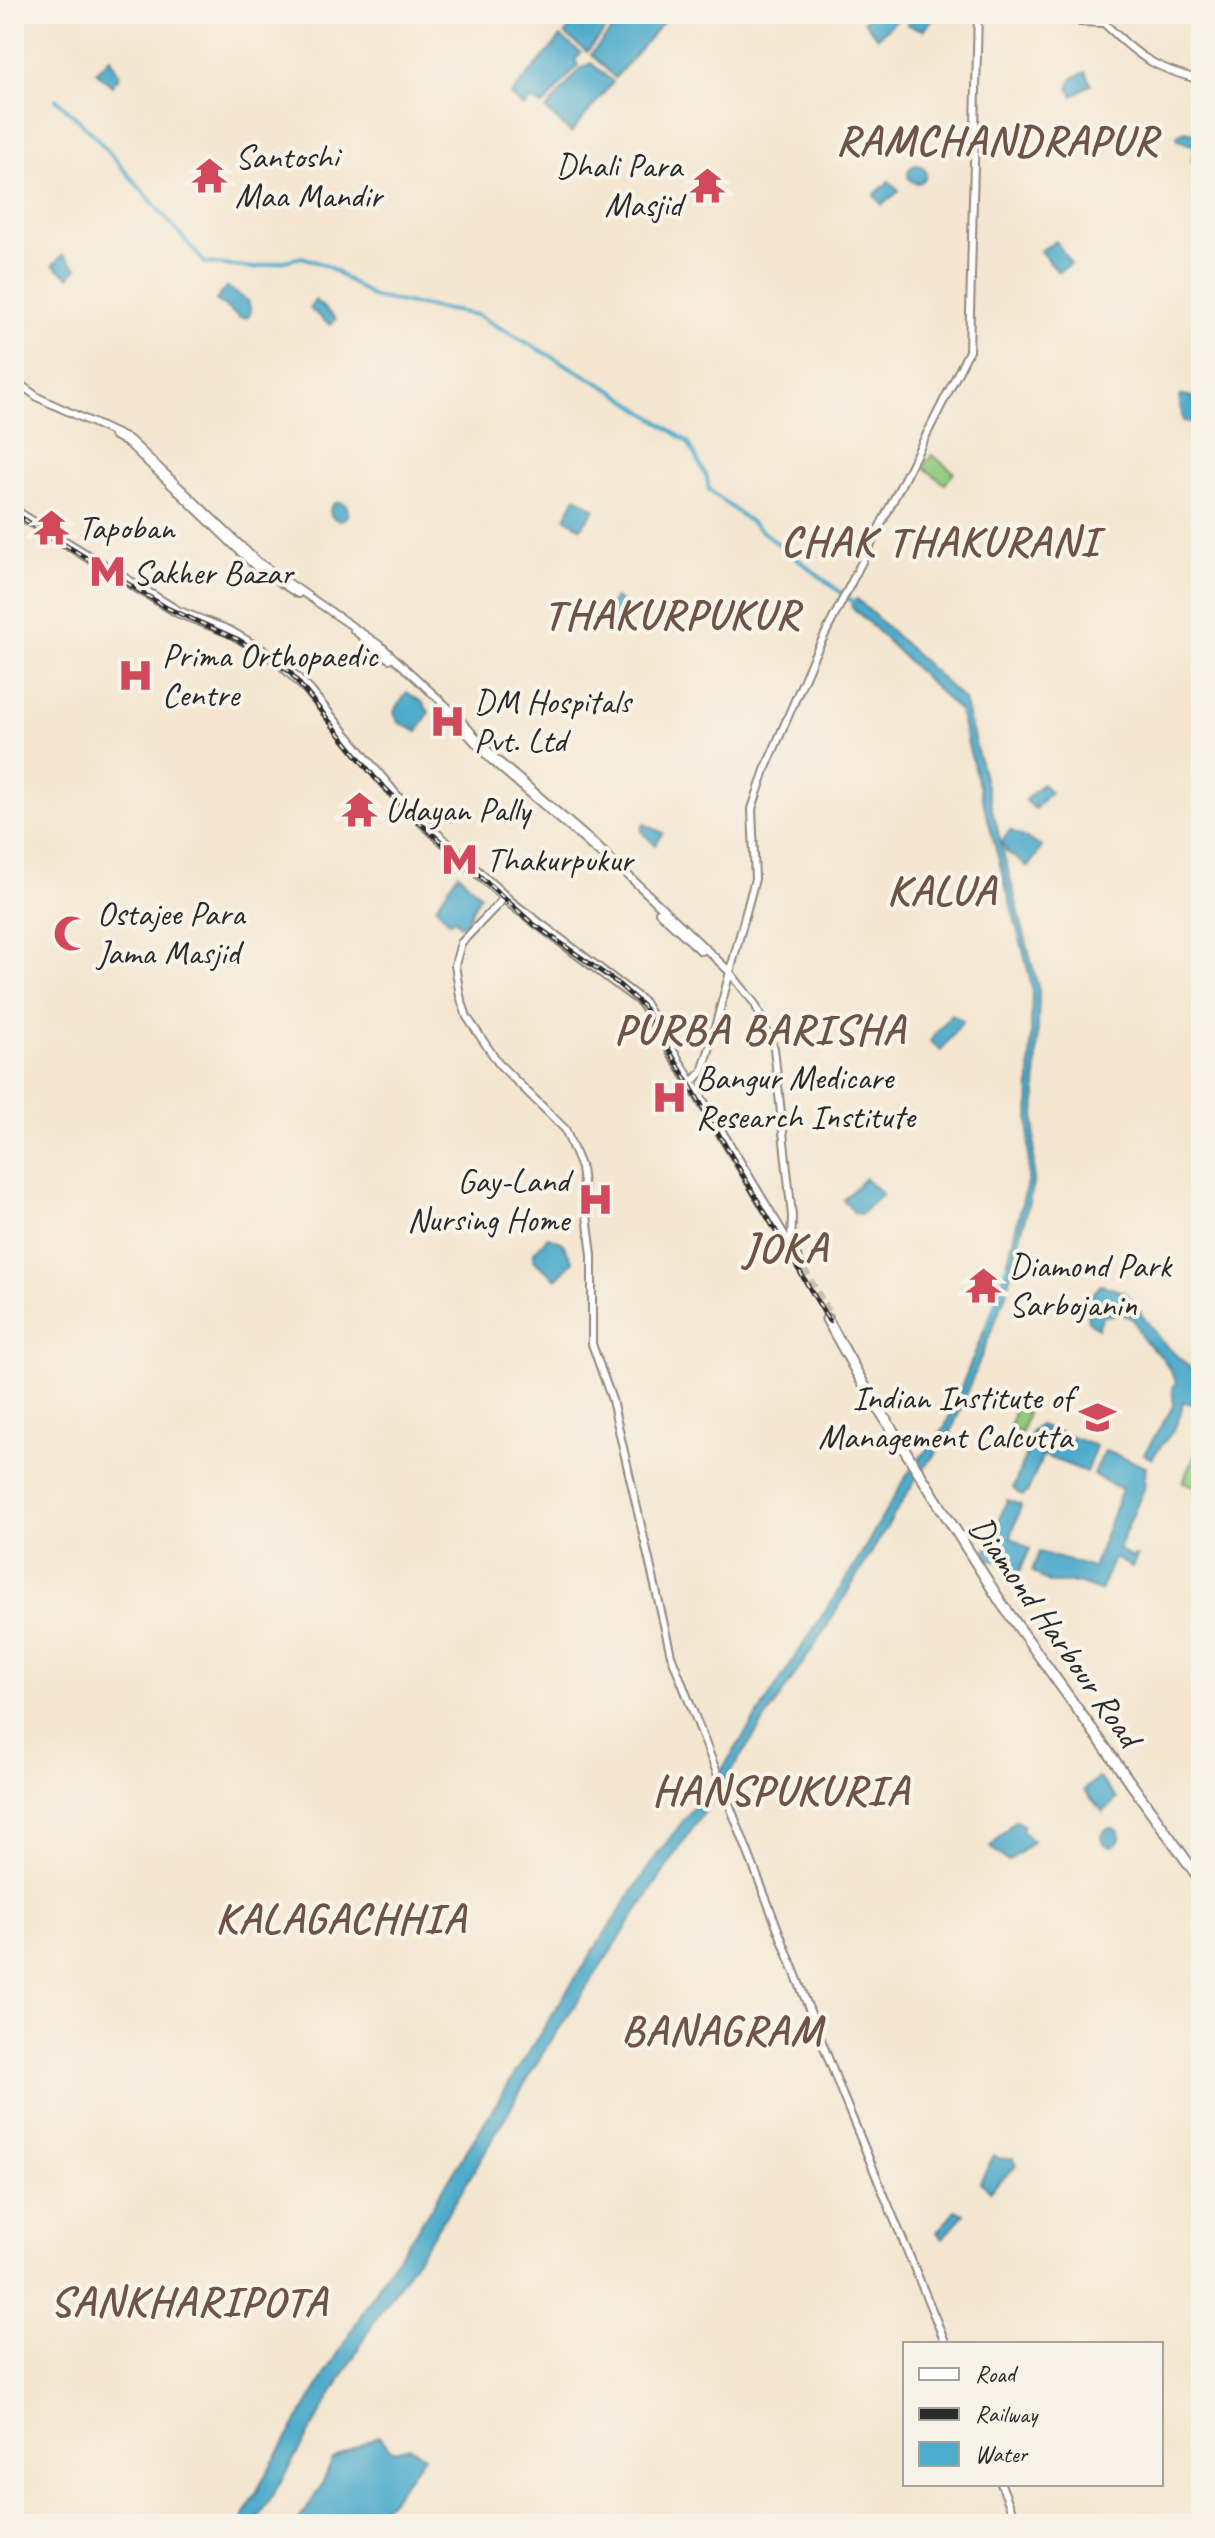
<svg xmlns="http://www.w3.org/2000/svg" width="1215" height="2538" font-family="Caveat,sans-serif">
<style>
.green{fill:#91ca7e;stroke:#5e7a54;stroke-width:2}
.water{fill:#4dabcb;stroke:#3c6b7b;stroke-width:2}
.lines{fill:none;stroke-linecap:round;stroke-linejoin:round}
.canal{stroke:#4dabcb;stroke-width:4}
.highway-tunnel{stroke:#ccc1af;stroke-width:9;stroke-dasharray:9 4.5;stroke-linecap:butt}
.secondary-casing{stroke:#90887e;stroke-width:10}
.highway-casing{stroke:#90887e;stroke-width:13}
.secondary{stroke:#fff;stroke-width:6}
.highway{stroke:#fff;stroke-width:9}
.rail-casing{stroke:#2b2b2b;stroke-width:5}
.rail{stroke:#f7f3e8;stroke-width:2;stroke-dasharray:6;stroke-linecap:butt}
.labels{text-anchor:middle;stroke-width:8;stroke-linejoin:round;paint-order:stroke}
.poi-label{font-size:34px;fill:#2b2b2b;stroke:#f7f3e8;text-anchor:start}
.street-label{font-size:34px;fill:#2b2b2b;stroke:#f7f3e8}
.district-label{font-size:42px;font-weight:bold;letter-spacing:2px;fill:#6e5447;stroke:#f7f3e8}
</style>
<rect width="100%" height="100%" fill="#f7f3e8"/>
<filter id="ink" filterUnits="userSpaceOnUse"><feTurbulence type="fractalNoise" baseFrequency=".0125" numOctaves="2"/><feDisplacementMap in="SourceGraphic" scale="16" xChannelSelector="R" yChannelSelector="G"/><feConvolveMatrix kernelMatrix="1 2 1 2 8 2 1 2 1" color-interpolation-filters="sRGB"/></filter>
<filter id="wash" filterUnits="userSpaceOnUse"><feTurbulence type="fractalNoise" baseFrequency=".006" numOctaves="4" result="noise"/><feDisplacementMap in="SourceGraphic" scale="32" xChannelSelector="R" yChannelSelector="G"/><feGaussianBlur stdDeviation="1.8" result="paint"/><feColorMatrix in="noise" values="0 0 0 0 0 0 0 0 0 0 0 0 0 0 0 0 0 1.4 0 .05"/><feComposite in="paint" operator="in"/></filter>
<g filter="url(#wash)">
<rect width="100%" height="100%" fill="#f4e6d0"/>
<!-- green -->
<path class="green" d="M932,455L954,472L945,484L923,467Z
M1015,1407L1028,1413L1021,1433L1010,1428Z
M1201,1441L1198,1488L1183,1482Z"/>
<!-- water -->
<path class="water" d="M580,14H619L587,52L565,34Z
M626,14H670L615,78L591,54Z
M872,14H898L900,17L877,38L864,21Z
M906,14H934L937,16L923,30L908,25Z
M561,37L581,53L575,60L578,65L542,107L531,99L523,107L511,95Z
M110,58L120,76L112,86L96,72Z
M591,63L613,82L571,133L546,110L580,69Z
M1086,72L1091,84L1073,96L1069,88L1072,78Z
M1201,126V169L1192,161L1195,146L1178,140L1177,135L1185,131L1194,133Z
M908 174a9 9 0 1 1 18 0a9 9 0 1 1-18 0Z
M889,181L899,191L882,205L874,195Z
M1056,241L1071,264L1058,272L1040,251Z
M63,255L77,268L69,277L53,265Z
M227,287L248,301L251,311L248,317L240,318L216,300Z
M315,300L336,319L330,325L309,308Z
M1183,395L1192,397L1201,408V419L1194,424L1183,421L1179,397Z
M576,497L595,509L581,528L565,518Z
M330 511a9 9 0 1 1 18 0a9 9 0 1 1-18 0Z
M615,598L634,611L620,633L601,618Z
M857,599L964,700L1039,991L1033,1185L1006,1294L950,1435L917,1477L821,1636L541,2056L459,2196L374,2322L256,2524H240L267,2472L388,2270L422,2222L572,1983L654,1859L721,1771L852,1570L906,1476L945,1427L1001,1289L1028,1179L1032,988L1024,954L959,711L851,606Z
M407,692L423,703L429,712L418,732L398,722L394,712Z
M1042,784L1050,792L1035,809L1025,800Z
M644,824L663,833L655,845L641,831Z
M1010,830L1042,847L1028,867L1007,852L1002,842Z
M458,873L480,895L465,924L460,925L455,919L450,922L436,907Z
M951,1014L963,1021L941,1051L930,1041Z
M865,1178L882,1194L861,1214L855,1213L843,1200Z
M548,1237L562,1242L573,1261L556,1279L533,1260L534,1252Z
M1101,1285L1125,1292L1162,1342L1201,1378V1402L1194,1405L1183,1401C1177,1436 1168,1432 1152,1459L1144,1454L1174,1405L1172,1387L1177,1383L1163,1358L1143,1340L1133,1319L1122,1314L1103,1316L1098,1328L1088,1321L1086,1301Z
M1039,1425L1096,1446L1086,1472L1043,1455L1027,1493L1022,1496L1013,1488L1028,1451L1031,1432Z
M1105,1451L1146,1466L1144,1489L1118,1549L1130,1557L1137,1556L1132,1567L1114,1558L1100,1591L1078,1583H1049L1032,1571L1039,1552L1093,1568L1122,1489L1093,1475Z
M1007,1500L1021,1505L1011,1537L1030,1549L1019,1573L1010,1566L984,1557Z
M1098,1777L1117,1799L1103,1812L1084,1790Z
M1015,1820L1024,1826L1022,1831L1033,1842L1008,1862L991,1847Z
M1102 1837a9 9 0 1 1 18 0a9 9 0 1 1-18 0Z
M994,2155L1000,2159L1013,2158L1017,2165L990,2191L980,2182Z
M955,2210L964,2214L942,2239L937,2232Z
M378,2436L394,2451L410,2447L424,2456L392,2499L362,2524H297L320,2488L333,2459Z"/>
<g class="lines">
<!-- canal -->
<path class="canal" d="M56,99L93,134L205,263L254,268L302,257L327,266L373,297L477,315L617,393L688,442L707,478L709,490L858,606
M986,1333L1007,1265"/>
</g>
</g>
<g filter="url(#ink)">
<g class="lines">
<!-- highway-tunnel -->
<path class="highway-tunnel" d="M796,1257L830,1317"/>
<defs>
<path id="secondary" d="M1069,14L1080,22L1104,23C1140,57 1151,67 1201,80
M14,380L39,398L130,440L257,561L381,646L455,714L495,758L596,845L729,971L755,1004L774,1048L792,1216L791,1249
M113,435L130,445L256,567L298,594
M354,630L389,659
M442,706L490,759L600,854
M505,897L461,943L455,965L460,996L467,1017L499,1064L565,1129L581,1168L592,1255V1344L612,1400L671,1655L843,2096L946,2344
M659,912L701,951
M691,1084L702,1072L709,1050L755,879L752,809L765,770L814,656L969,351L978,14
M1001,2484L1017,2524"/>
<path id="highway" d="M14,511L178,612L230,632L279,661L309,691L400,801L511,903L642,1002L796,1257
M827,1319L865,1387L1002,1604L1201,1881"/>
</defs>
<!-- secondary casing -->
<use href="#secondary" class="secondary-casing"/>
<!-- highway casing -->
<use href="#highway" class="highway-casing"/>
<!-- secondary -->
<use href="#secondary" class="secondary"/>
<!-- highway -->
<use href="#highway" class="highway"/>
<defs>
<path id="rail" d="M14,513L167,608L237,639L289,671L375,778L418,821L532,923L616,982L643,1006L829,1321"/>
</defs>
<!-- rail casing -->
<use href="#rail" class="rail-casing"/>
<!-- rail -->
<use href="#rail" class="rail"/>
</g>
</g>
<!-- icons -->
<defs>
<symbol id="temple-bare" viewBox="-9 -9 18 18"><path d="M0-6L5-2H3V0L6.5 2.5H4V6H1.5V3h-3V6H-4V2.5H-6.5L-3 0V-2H-5Z" fill="#d1495b" stroke="#f7f3e8" stroke-width="2.5" paint-order="stroke"/></symbol>
<symbol id="metro-bare" viewBox="-9 -9 18 18"><path d="M-5.5 5V-5H-3L0 0L3-5H5.5V5H3V-.5L0 4L-3-.5V5Z" fill="#d1495b" stroke="#f7f3e8" stroke-width="2.5" paint-order="stroke"/></symbol>
<symbol id="hospital-bare" viewBox="-9 -9 18 18"><path d="M-5-5h3v3.5h4V-5h3V5h-3V1.5h-4V5h-3Z" fill="#d1495b" stroke="#f7f3e8" stroke-width="2.5" paint-order="stroke"/></symbol>
<symbol id="mosque-bare" viewBox="-9 -9 18 18"><path d="M3.5-4.9A6 6 0 1 0 3.5 4.9A5 5 0 1 1 3.5-4.9Z" fill="#d1495b" stroke="#f7f3e8" stroke-width="2.5" paint-order="stroke"/></symbol>
<symbol id="university-bare" viewBox="-9 -9 18 18"><path d="M0-5L7-2L0 1L-7-2ZM-4 1L0 2.5L4 1V4Q0 6-4 4Z" fill="#d1495b" stroke="#f7f3e8" stroke-width="2.5" paint-order="stroke"/></symbol>
</defs>
<g fill-rule="evenodd">
<use href="#temple-bare" x="184" y="150" width="51" height="51"/>
<use href="#temple-bare" x="682" y="160" width="51" height="51"/>
<use href="#temple-bare" x="26" y="502" width="51" height="51"/>
<use href="#metro-bare" x="82" y="546" width="51" height="51"/>
<use href="#hospital-bare" x="110" y="650" width="51" height="51"/>
<use href="#hospital-bare" x="422" y="696" width="51" height="51"/>
<use href="#temple-bare" x="334" y="784" width="51" height="51"/>
<use href="#metro-bare" x="434" y="834" width="51" height="51"/>
<use href="#mosque-bare" x="46" y="908" width="51" height="51"/>
<use href="#hospital-bare" x="644" y="1072" width="51" height="51"/>
<use href="#hospital-bare" x="570" y="1174" width="51" height="51"/>
<use href="#temple-bare" x="958" y="1260" width="51" height="51"/>
<use href="#university-bare" x="1072" y="1392" width="51" height="51"/>
</g>
<g class="labels">
<!-- poi labels -->
<g class="poi-label">
<text x="235" y="168">Santoshi<tspan x="235" dy="39">Maa Mandir</tspan></text>
<text x="682" y="177" text-anchor="end">Dhali Para<tspan x="682" dy="39">Masjid</tspan></text>
<text x="78" y="539">Tapoban</text>
<text x="133" y="584">Sakher Bazar</text>
<text x="162" y="667">Prima Orthopaedic<tspan x="162" dy="39">Centre</tspan></text>
<text x="474" y="713">DM Hospitals<tspan x="474" dy="39">Pvt. Ltd</tspan></text>
<text x="385" y="821">Udayan Pally</text>
<text x="486" y="871">Thakurpukur</text>
<text x="97" y="925">Ostajee Para<tspan x="97" dy="39">Jama Masjid</tspan></text>
<text x="696" y="1089">Bangur Medicare<tspan x="696" dy="39">Research Institute</tspan></text>
<text x="569" y="1192" text-anchor="end">Gay-Land<tspan x="569" dy="39">Nursing Home</tspan></text>
<text x="1009" y="1277">Diamond Park<tspan x="1009" dy="39">Sarbojanin</tspan></text>
<text x="1072" y="1409" text-anchor="end">Indian Institute of<tspan x="1072" dy="39">Management Calcutta</tspan></text>
</g>
<!-- street labels -->
<g class="street-label">
<text transform="translate(1056 1631) rotate(55)" y="12">Diamond Harbour Road</text>
</g>
<!-- district labels -->
<g class="district-label">
<text x="997" y="154">RAMCHANDRAPUR</text>
<text x="940" y="555">CHAK THAKURANI</text>
<text x="672" y="628">THAKURPUKUR</text>
<text x="942" y="904">KALUA</text>
<text x="760" y="1043">PURBA BARISHA</text>
<text x="786" y="1261">JOKA</text>
<text x="781" y="1804">HANSPUKURIA</text>
<text x="341" y="1932">KALAGACHHIA</text>
<text x="722" y="2044">BANAGRAM</text>
<text x="189" y="2315">SANKHARIPOTA</text>
</g>
</g>
<!-- margin -->
<rect width="1215" height="2538" fill="none" stroke="#f7f3e8" stroke-width="48"/>
<!-- legend -->
<rect x="903" y="2342" width="260" height="144" fill="#f7f3e8" stroke="#a5a39c" stroke-width="2"/>
<rect x="919" y="2368" width="40" height="12" fill="#ffffff" stroke="#a5a39c" stroke-width="2"/>
<text x="975" y="2382" font-size="24" fill="#2b2b2b">Road</text>
<rect x="919" y="2408" width="40" height="12" fill="#2b2b2b" stroke="#a5a39c" stroke-width="2"/>
<text x="975" y="2422" font-size="24" fill="#2b2b2b">Railway</text>
<rect x="919" y="2442" width="40" height="24" fill="#4dabcb" stroke="#a5a39c" stroke-width="2"/>
<text x="975" y="2462" font-size="24" fill="#2b2b2b">Water</text>
</svg>
